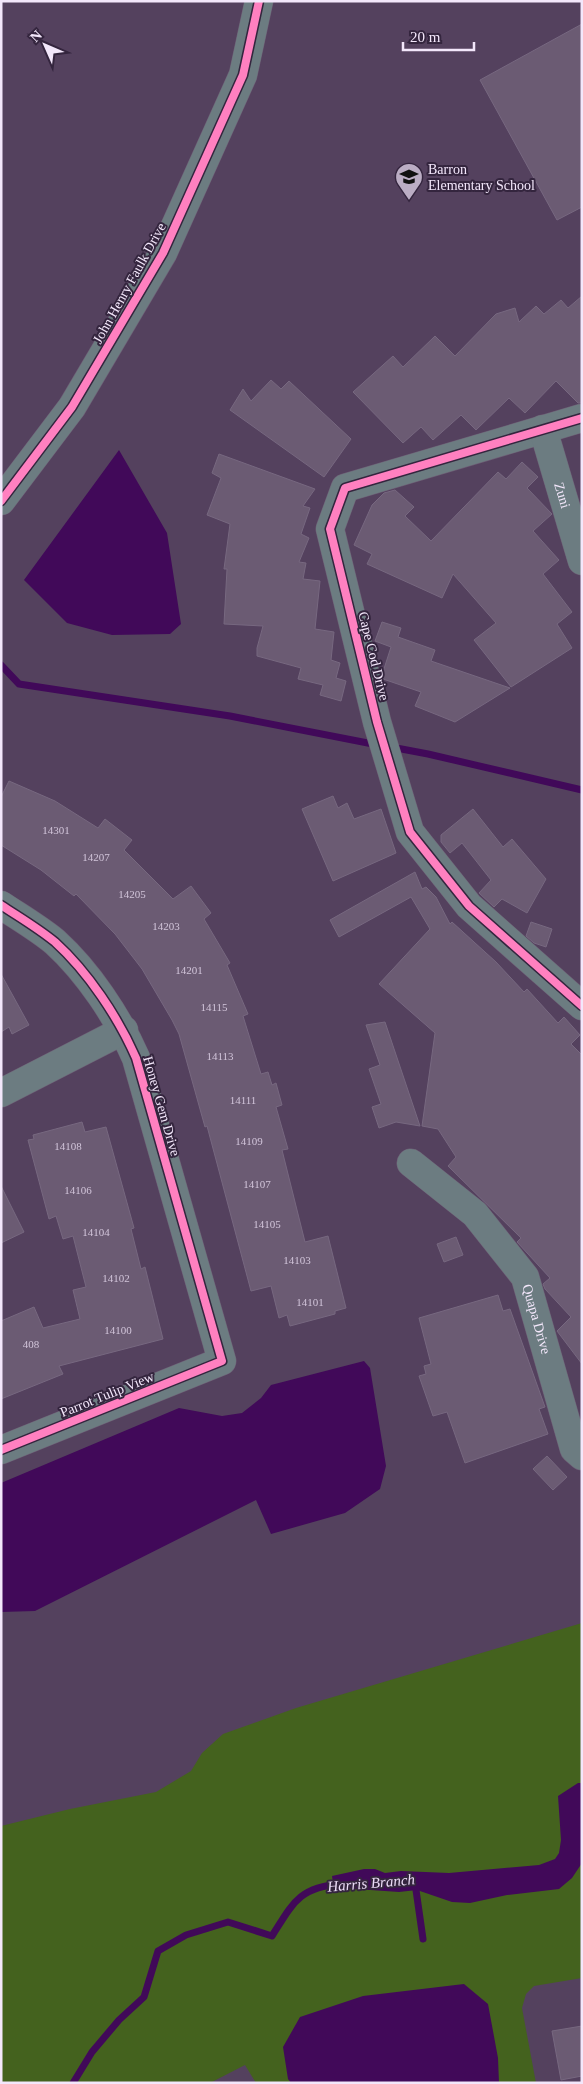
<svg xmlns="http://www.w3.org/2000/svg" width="583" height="2084" font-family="Georgia,serif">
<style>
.green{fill:#44621e}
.water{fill:#410959}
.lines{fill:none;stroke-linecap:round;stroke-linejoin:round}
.stream{stroke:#410959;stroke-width:7}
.building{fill:#6b5b73;stroke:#776880}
.minor-casing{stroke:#6d5e75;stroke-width:29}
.minor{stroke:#6c7c81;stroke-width:28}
.cycleway-casing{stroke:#34253e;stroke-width:11}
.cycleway{stroke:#ff80c0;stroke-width:8}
.labels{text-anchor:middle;stroke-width:4;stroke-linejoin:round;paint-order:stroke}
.number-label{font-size:11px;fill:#d1c4d9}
.poi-label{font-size:14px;fill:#f3e7fb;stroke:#34253e;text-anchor:start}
.street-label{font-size:14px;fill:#f3e7fb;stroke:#34253e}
.water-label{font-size:15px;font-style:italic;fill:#ecdcf7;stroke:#34253e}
</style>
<rect width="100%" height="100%" fill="#54415e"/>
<!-- green -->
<path class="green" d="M582,1623V1978L534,1986L526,1994L522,2008L536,2083H256L245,2065L210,2083H1V1826L70,1809L156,1792L191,1771L202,1753L223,1734L296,1708Z"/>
<!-- water -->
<path class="water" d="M119,450L167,533L181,624L170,634L112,635L67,623L24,580Z
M364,1361L370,1368L386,1466L380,1489L345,1513L271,1534L256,1500L35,1611L1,1612V1483L179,1408L222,1416L242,1413L261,1398L271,1385Z
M578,1783H582V1863L572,1878L559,1889L507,1895L470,1903L452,1902L417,1890L399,1892L356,1889L345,1887L334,1889L332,1876L364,1869H375L385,1873L401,1871L449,1873L539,1865L555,1859L559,1853L561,1840L558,1796Z
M464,1984L488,2004L498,2058L499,2083H291L288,2079L283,2047L300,2017L363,1996Z"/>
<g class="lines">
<!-- stream -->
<path class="stream" d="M1,665L19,684L230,716L378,745
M391,747L428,754L582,790
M415,1883L423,1939
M73,2083L92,2052L119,2020L144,1997L158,1951L186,1935L228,1922L272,1936C293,1903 299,1887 341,1884"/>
</g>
<!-- building -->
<path class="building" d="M582,24V207L557,220L480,80Z
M582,296V403H578L556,381L525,413L509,398L476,430L461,415L433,440L421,427L403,443L353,392L393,356L403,367L435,336L455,356L496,314L515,308L519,322L536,306L544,314L561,300L568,308Z
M271,380L281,389L289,381L351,439L324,477L230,410L243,389L251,401Z
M219,454L315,489L303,506L310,508L301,534L309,538L299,562L306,563L303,579L320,581L315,629L334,632L331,660L340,663L336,678L346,681L341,701L320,695L323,685L298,679L301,668L257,656V648L263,626L224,624L227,569H224L230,524L207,515L221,478L212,473Z
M522,462L538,477L527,488L552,514L533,531L559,560L543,574L572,612L557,624L572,648L511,687L474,640L496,623L453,574L442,598L367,564L372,554L354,545L372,505L384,493L395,490L414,507L405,516L431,541L498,472L506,479Z
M382,622L401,628L398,637L435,650L431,661L510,688L455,722L415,706L421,692L383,679L382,675L391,647L375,641Z
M9,781L55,801L98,828L105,819L132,840L124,850L173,899L191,886L211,913L204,919L230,963L227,965L248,1014L243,1016L261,1074L268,1072L272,1085L276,1083L282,1105L276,1107L288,1149L282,1150L305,1242L328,1236L346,1308L335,1311V1314L290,1326L287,1315L279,1318L271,1286L251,1291L207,1126L205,1127L179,1034L172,1020L142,969L115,934L76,894L74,896L41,870L1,845V797Z
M333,796L338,808L347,803L354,819L381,809L396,853L333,881L302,809Z
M473,809L503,847L512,839L546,879L527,913L502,899L494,907L479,893L491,880L462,843L450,853L441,842V835Z
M415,872L422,889L426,887L436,897L450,924L452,922L496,962L524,992L527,989L558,1023L564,1017L580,1035L571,1044L582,1055V1364L557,1331L571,1317L545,1289L543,1284L550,1278L517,1242L521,1238L448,1166L456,1157L438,1129L422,1126L435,1033L379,984L430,929L411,897L339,937L330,920Z
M531,922L552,929L546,947L534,943L526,936Z
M1,974L29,1025L12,1034L9,1027L1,1032Z
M385,1022L420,1126L396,1122L379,1128L372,1107L381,1104L369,1069L380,1065L366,1025Z
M82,1122L85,1132L106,1127L134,1228L131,1229L141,1269L145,1267L163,1339L59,1366L63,1374L1,1399V1321L34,1307L43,1328L80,1319L73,1290L86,1287L73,1236L63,1239L56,1216L49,1219L28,1140L34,1139L33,1135Z
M1,1186L24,1232L1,1243Z
M456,1237L463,1255L444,1262L437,1244Z
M498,1295L503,1311L510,1309L545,1407L539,1409L548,1434L465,1463L447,1412L433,1416L419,1376L426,1374L424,1366L431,1364L419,1318Z
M547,1456L567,1477L553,1490L533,1469Z
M582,2026V2076L561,2080L552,2031Z"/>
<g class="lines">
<defs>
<g id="minor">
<path d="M582,418L345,488L330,529L377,722L410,832L469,906L582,1006"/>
<path id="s1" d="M543,429L582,561"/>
<path d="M1,501L72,407L163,253L243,75L259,1"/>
<path d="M1,905C19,917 38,928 55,942C88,972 118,1017 136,1058L222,1361L1,1450"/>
<path d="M1,1093L124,1030"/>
<path id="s2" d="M411,1163L475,1214L525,1277L574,1449L582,1456"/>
</g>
</defs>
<!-- minor casing -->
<use href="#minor" class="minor-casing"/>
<!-- minor -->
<use href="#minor" class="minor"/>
<defs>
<path id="cycleway" d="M582,418L345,488L330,529L377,722L410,832L469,906L582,1006
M1,501L72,407L163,253L243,75L259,1
M1,905C19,917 38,928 55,942C88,972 118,1017 136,1058L222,1361L1,1450"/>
</defs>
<!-- cycleway casing -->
<use href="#cycleway" class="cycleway-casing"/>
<!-- cycleway -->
<use href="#cycleway" class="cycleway"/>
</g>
<!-- icons -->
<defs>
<symbol id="school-pin" viewBox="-11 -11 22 30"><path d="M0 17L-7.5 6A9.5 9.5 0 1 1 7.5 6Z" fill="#bbadc4" stroke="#34253e"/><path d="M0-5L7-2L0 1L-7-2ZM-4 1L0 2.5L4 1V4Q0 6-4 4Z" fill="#111"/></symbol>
</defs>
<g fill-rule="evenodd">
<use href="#school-pin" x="393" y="161" width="32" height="43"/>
</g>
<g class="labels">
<!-- number labels -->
<g class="number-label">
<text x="56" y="834">14301</text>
<text x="96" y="861">14207</text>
<text x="132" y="898">14205</text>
<text x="166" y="930">14203</text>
<text x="189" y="974">14201</text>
<text x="214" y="1011">14115</text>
<text x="220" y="1060">14113</text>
<text x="243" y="1104">14111</text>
<text x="249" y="1145">14109</text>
<text x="68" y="1150">14108</text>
<text x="257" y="1188">14107</text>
<text x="78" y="1194">14106</text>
<text x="267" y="1228">14105</text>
<text x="96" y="1236">14104</text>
<text x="297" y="1264">14103</text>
<text x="116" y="1282">14102</text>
<text x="310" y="1306">14101</text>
<text x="118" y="1334">14100</text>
<text x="31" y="1348">408</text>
</g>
<!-- poi labels -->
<g class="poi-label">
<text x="428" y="174">Barron<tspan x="428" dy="16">Elementary School</tspan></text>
</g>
<!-- street labels -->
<g class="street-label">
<text transform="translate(129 283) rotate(-61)" y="5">John Henry Faulk Drive</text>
<text dy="5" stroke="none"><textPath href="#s1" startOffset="69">Zuni</textPath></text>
<text transform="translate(374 656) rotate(76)" y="5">Cape Cod Drive</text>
<text transform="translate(162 1106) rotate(74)" y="5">Honey Gem Drive</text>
<text dy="5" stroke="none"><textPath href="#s2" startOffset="206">Quapa Drive</textPath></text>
<text transform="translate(107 1394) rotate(-22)" y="5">Parrot Tulip View</text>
</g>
<!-- water labels -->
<g class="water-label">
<text transform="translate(371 1883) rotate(-5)" y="5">Harris Branch</text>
</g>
</g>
<!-- border -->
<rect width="583" height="2084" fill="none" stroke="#f3e7fb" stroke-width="5"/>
<!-- north arrow -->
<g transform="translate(45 45) rotate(315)" stroke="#34253e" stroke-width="4" paint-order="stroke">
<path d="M0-4L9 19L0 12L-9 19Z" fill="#f3e7fb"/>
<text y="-8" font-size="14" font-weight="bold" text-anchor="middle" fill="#f3e7fb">N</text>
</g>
<!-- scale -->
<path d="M403 42v8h71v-8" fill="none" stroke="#f3e7fb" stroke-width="2.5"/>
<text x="410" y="42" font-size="15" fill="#f3e7fb" stroke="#34253e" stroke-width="4" paint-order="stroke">20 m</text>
</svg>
